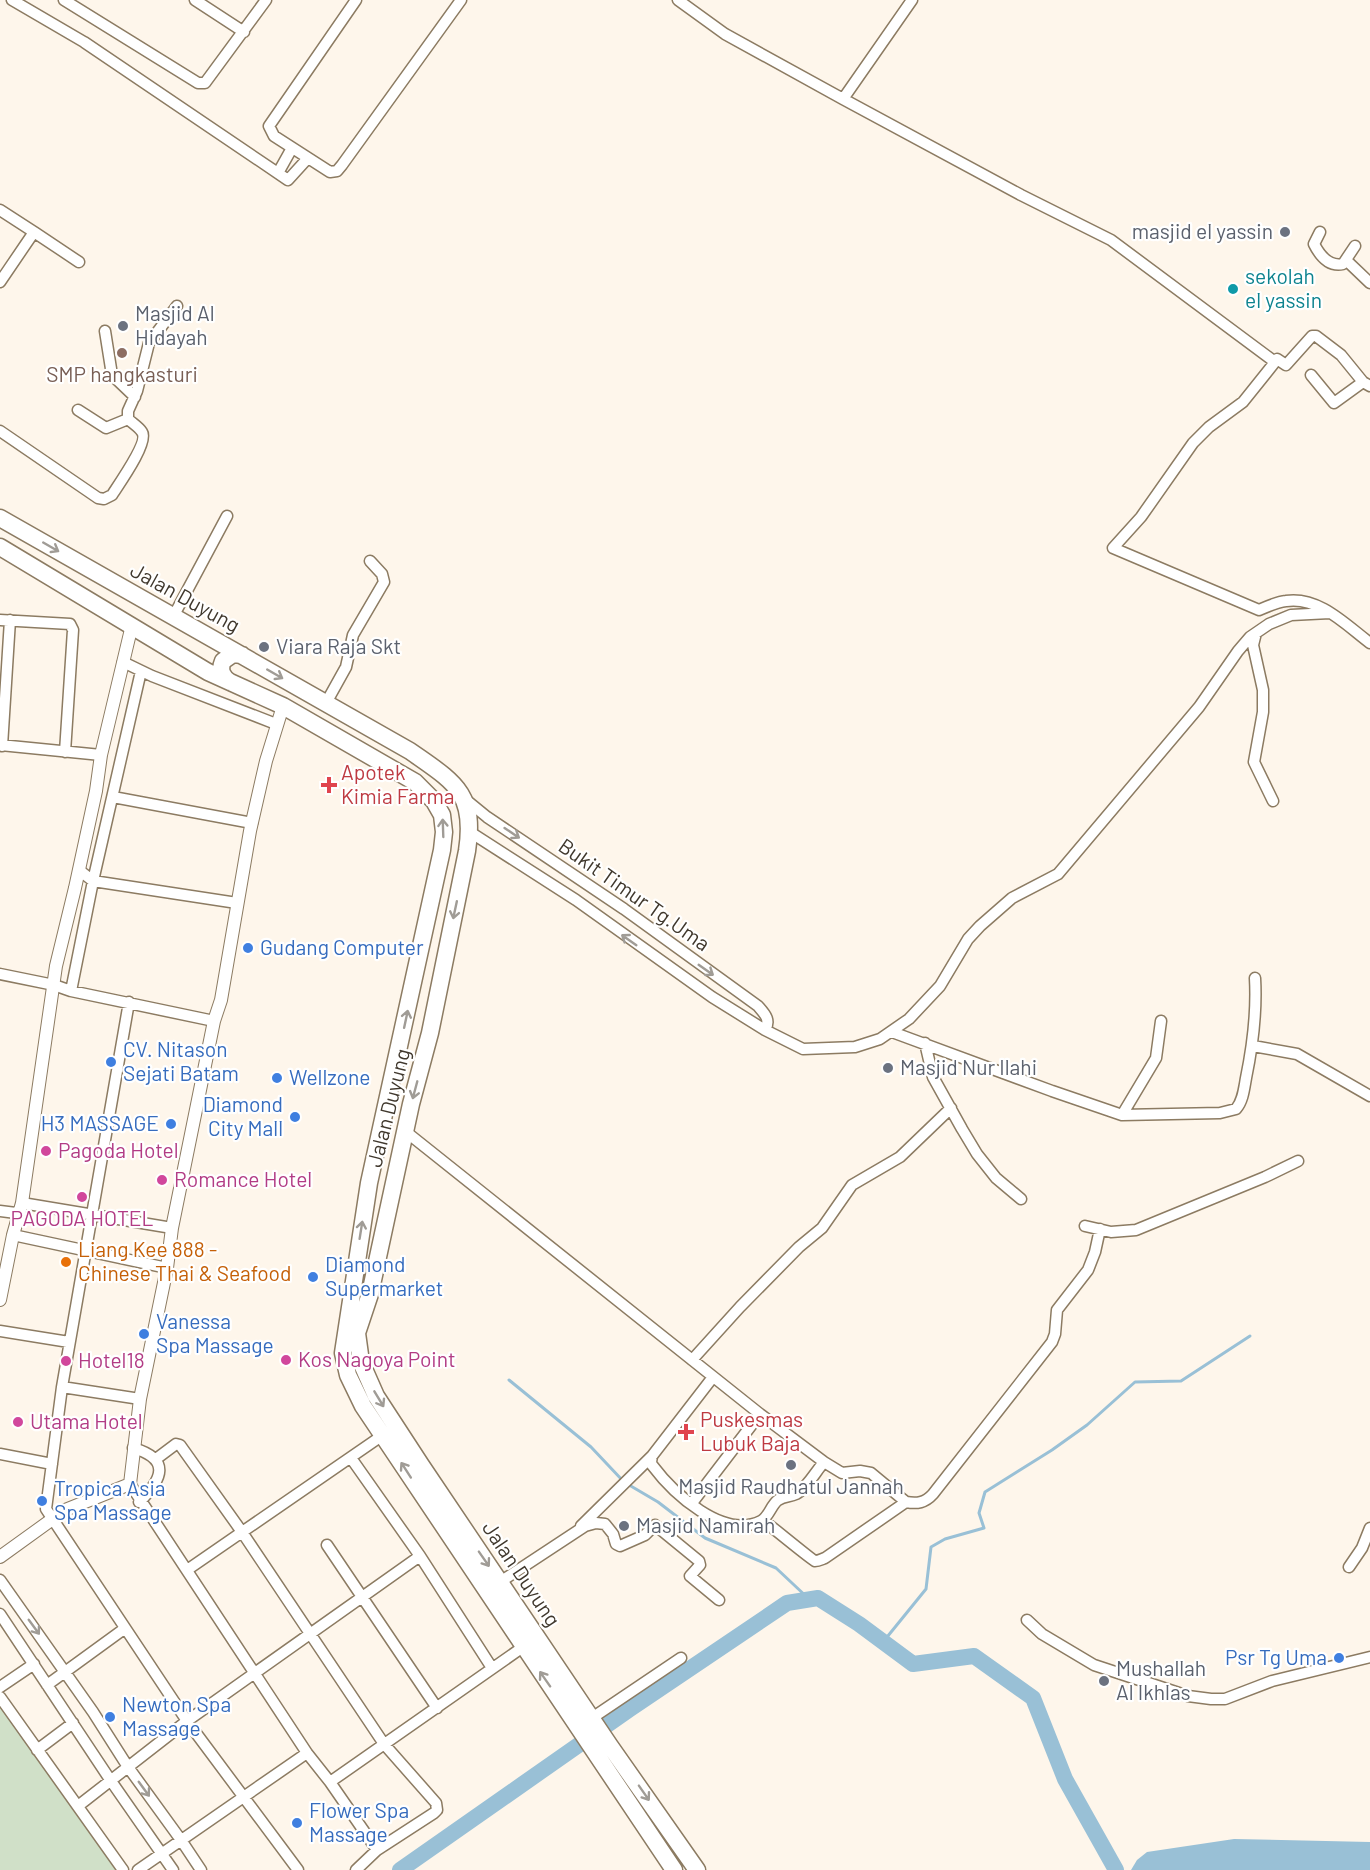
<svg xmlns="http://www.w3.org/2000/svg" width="1370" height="1870" font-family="Barlow,sans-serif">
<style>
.green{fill:#d0e0c8}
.water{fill:#99c0d6}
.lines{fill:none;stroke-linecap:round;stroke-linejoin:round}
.stream{stroke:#99c0d6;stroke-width:3}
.river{stroke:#99c0d6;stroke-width:16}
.minor-casing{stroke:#8c7b62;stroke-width:13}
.tertiary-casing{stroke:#8c7b62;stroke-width:14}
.trunk-casing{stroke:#8c7b62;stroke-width:19}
.minor{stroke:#fff;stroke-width:10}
.tertiary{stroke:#fff;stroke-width:12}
.trunk{stroke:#fff;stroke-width:16}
.oneway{stroke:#a09c96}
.worship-dot{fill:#6b7280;stroke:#fff;stroke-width:2}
.culture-dot{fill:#0f9aa8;stroke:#fff;stroke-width:2}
.education-dot{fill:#8d6e63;stroke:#fff;stroke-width:2}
.health-dot{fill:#e0444e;stroke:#fff;stroke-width:2}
.shop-dot{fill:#3f7fe0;stroke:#fff;stroke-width:2}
.hotel-dot{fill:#d1479c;stroke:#fff;stroke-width:2}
.food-dot{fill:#e8710a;stroke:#fff;stroke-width:2}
.labels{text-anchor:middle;stroke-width:4.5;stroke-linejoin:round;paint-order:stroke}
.worship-label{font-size:21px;fill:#5b616d;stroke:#fff;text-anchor:start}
.culture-label{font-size:21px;fill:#0d838f;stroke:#fff;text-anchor:start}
.education-label{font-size:21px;fill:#785e54;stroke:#fff}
.street-label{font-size:21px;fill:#40382d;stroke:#fff}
.health-label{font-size:21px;fill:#be3a42;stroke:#fff;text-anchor:start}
.shop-label{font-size:21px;fill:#366cbe;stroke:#fff;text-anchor:start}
.hotel-label{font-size:21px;fill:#b23c85;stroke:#fff;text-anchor:start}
.food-label{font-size:21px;fill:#c56008;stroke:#fff;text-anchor:start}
</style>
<rect width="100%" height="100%" fill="#fef6eb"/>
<!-- green -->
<path class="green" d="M0,1688L117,1870H0Z"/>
<!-- water -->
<path class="water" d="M1234,1839L1370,1842V1870H1131L1137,1860L1147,1852Z"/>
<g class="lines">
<!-- stream -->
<path class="stream" d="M509,1380L591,1447L624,1482L658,1502L705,1538L776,1568L809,1599
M883,1642L926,1589L931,1547L945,1539L984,1528L979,1513L985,1492L1052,1450L1087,1425L1135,1382L1181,1381L1250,1336"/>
<!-- river -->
<path class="river" d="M400,1870L630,1709L787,1603L818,1598L859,1624L913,1664L974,1656L1033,1698L1065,1779L1116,1870"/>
<defs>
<path id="minor" d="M12,0L84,42L288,180L308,158
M64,0L198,83H205L266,0
M195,0L244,32
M356,0L269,126L274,136L330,172L337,171L342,165L461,0
M678,0L725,34L843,99L1021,195L1111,240L1275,362L1277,359L1286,365L1312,336H1316L1341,355L1363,382L1370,386
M843,99L912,0
M278,173L292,148
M0,210L34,232
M1320,232L1314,244C1320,256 1329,267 1343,264L1355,246
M1347,261L1370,283
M0,282L34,232L79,262
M105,331L112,375L135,397
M1275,362L1243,402L1209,427L1193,443L1141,517L1113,548L1259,610C1268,606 1277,602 1286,601C1319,596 1346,625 1370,643
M1311,375L1334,403L1363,382
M78,410L106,428L128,419
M0,431L98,498L104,499L112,495C119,484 149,442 142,432C139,427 132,423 128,419V411L137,391L149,343L177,306
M173,617L227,516
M0,620L70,624L73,630L65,752
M1256,633L1253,645L1263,690V712L1254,762L1273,801
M123,662L152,676L276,724
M326,703L346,667L353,635L384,582L382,574L370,561
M0,745L101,755
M2,746L10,620
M113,797L252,823
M465,799L487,817L624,909L758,1006C765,1014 771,1020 765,1030
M470,832L576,900L712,997L765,1030L803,1049L855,1047L880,1039L909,1019L940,986L968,939L980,926L1012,898L1058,874L1199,707L1238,651L1250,637L1269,624L1291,615L1330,613
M79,870L93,881L237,903
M0,974L54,985L71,991L214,1021
M71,991L93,881L141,671
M129,1002L62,1387L46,1509L187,1721L298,1870
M892,1032L1052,1091L1122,1115L1220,1113L1236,1109C1243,1101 1244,1089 1246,1078C1253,1044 1257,1013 1255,978
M925,1043L933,1077L962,1129L977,1154L996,1178L1021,1199
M1253,1046L1297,1054L1370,1096
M1122,1115L1156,1058L1161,1021
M405,1131L760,1414L824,1462L842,1473L860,1471L871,1473L906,1502C917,1504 925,1503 933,1494L1052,1342L1055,1334L1057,1310L1088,1270L1095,1252L1100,1229
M22,1203L172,1228
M0,1211L16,1213L21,1209
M1085,1226L1111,1232L1136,1230L1265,1177L1298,1161
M13,1235L167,1268
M0,1331L69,1342
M692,1360L740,1307L799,1247L822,1228L852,1185L900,1157L951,1108
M62,1387L140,1399
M133,1448C171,1459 163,1479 139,1502
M0,1454L52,1464
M652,1456L651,1462L652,1465C673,1493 723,1540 761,1521C769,1517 771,1505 778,1500C784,1496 790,1497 796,1494C807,1488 816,1471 824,1462
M351,1458L420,1556L492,1668
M156,1459L176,1444L180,1445L242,1532L384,1744L436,1803L437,1810L434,1813L377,1850L356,1870
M130,1484L307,1753L330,1782L377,1850
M692,1503L760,1414
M764,1521C771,1526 812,1560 815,1561C819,1561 822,1559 825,1558L906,1502
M581,1526L652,1456L713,1377
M327,1545L437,1708
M1349,1567L1362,1548L1370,1528
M187,1570L383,1435
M0,1580L93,1712L128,1767L181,1840L201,1870
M500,1582L585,1526L596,1523L605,1524L613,1534L616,1544L620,1546L645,1535L655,1525L699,1561L700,1565L690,1576L719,1600
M0,1614L111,1781L173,1870
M1027,1620L1042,1634L1094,1665L1188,1696L1211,1699H1225L1272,1681L1370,1657
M47,1685L124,1629
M0,1687L34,1664
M0,1697L123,1870
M592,1718L681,1658
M37,1750L73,1723
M330,1782L523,1647
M78,1806L187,1721L420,1556
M138,1870L307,1753"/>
<path id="tertiary" d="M0,1300L13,1235L22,1203L56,966L75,888L96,791L101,755L132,625
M0,1557L65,1510L130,1484L140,1399L167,1268L172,1228L214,1021L221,1000L250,831L266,761L283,706"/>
<path id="trunk" d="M0,518L410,751C454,782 476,792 467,851L430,1033L411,1104L370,1294L357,1333L361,1362L376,1396L421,1465L610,1746L697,1870
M0,547L208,672L283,706L415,782L434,801L442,815L444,832L442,850L369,1183L343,1353L348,1375L363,1406L674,1870
M230,682C222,677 219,670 223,661L233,654L242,655"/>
</defs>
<!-- minor casing -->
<use href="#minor" class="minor-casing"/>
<!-- tertiary casing -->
<use href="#tertiary" class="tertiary-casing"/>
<!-- trunk casing -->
<use href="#trunk" class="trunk-casing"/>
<!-- minor -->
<use href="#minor" class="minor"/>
<!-- tertiary -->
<use href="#tertiary" class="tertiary"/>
<!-- trunk -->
<use href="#trunk" class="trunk"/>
</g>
<!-- one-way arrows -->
<defs><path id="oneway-shaft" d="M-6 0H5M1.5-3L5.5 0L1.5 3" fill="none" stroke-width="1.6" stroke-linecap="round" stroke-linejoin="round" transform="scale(1.5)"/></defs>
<g class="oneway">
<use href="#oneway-shaft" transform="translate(51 547) rotate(30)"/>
<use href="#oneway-shaft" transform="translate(275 674) rotate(30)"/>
<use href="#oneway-shaft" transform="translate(443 828) rotate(-92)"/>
<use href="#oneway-shaft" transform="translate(512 833) rotate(34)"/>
<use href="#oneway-shaft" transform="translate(455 910) rotate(102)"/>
<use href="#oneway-shaft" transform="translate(629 940) rotate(-145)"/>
<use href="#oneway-shaft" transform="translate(706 970) rotate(35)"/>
<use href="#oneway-shaft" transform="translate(406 1019) rotate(-78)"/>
<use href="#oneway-shaft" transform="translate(415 1090) rotate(105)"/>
<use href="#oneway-shaft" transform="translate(361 1230) rotate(-81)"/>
<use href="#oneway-shaft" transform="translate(379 1399) rotate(59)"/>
<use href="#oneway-shaft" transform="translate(406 1470) rotate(-123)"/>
<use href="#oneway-shaft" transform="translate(484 1559) rotate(55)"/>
<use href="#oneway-shaft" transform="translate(34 1627) rotate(54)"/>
<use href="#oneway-shaft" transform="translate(545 1679) rotate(-125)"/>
<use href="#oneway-shaft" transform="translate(144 1789) rotate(54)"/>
<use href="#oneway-shaft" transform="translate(644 1793) rotate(55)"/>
</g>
<!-- markers -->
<g class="worship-dot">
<circle cx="1285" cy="232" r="6"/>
<circle cx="123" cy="326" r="6"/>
<circle cx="264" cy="647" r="6"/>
<circle cx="888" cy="1068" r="6"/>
<circle cx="791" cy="1465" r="6"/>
<circle cx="624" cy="1526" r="6"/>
<circle cx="1104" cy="1681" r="6"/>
</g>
<circle class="culture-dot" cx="1233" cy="289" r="6"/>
<circle class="education-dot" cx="122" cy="353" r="6"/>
<g class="health-dot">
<path d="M326 776h6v6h6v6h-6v6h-6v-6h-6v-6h6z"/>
<path d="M683 1423h6v6h6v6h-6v6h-6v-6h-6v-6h6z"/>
</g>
<g class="shop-dot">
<circle cx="248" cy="948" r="6"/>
<circle cx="111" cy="1062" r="6"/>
<circle cx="277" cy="1078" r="6"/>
<circle cx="295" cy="1117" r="6"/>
<circle cx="171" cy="1124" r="6"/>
<circle cx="313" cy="1277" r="6"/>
<circle cx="144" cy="1334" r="6"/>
<circle cx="42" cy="1501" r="6"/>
<circle cx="1339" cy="1658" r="6"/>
<circle cx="110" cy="1717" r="6"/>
<circle cx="297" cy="1823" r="6"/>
</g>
<g class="hotel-dot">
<circle cx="46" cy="1151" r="6"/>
<circle cx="162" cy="1180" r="6"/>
<circle cx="82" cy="1197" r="6"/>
<circle cx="286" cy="1360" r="6"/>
<circle cx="66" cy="1361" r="6"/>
<circle cx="18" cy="1422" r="6"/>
</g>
<circle class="food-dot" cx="66" cy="1262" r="6"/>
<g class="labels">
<!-- worship labels -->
<g class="worship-label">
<text x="1273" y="239" text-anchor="end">masjid el yassin</text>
<text x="135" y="321">Masjid Al<tspan x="135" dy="24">Hidayah</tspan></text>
<text x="276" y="654">Viara Raja Skt</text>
<text x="900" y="1075">Masjid Nur Ilahi</text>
<text x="791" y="1494" text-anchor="middle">Masjid Raudhatul Jannah</text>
<text x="636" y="1533">Masjid Namirah</text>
<text x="1116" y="1676">Mushallah<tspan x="1116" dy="24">Al Ikhlas</tspan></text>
</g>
<!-- culture labels -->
<g class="culture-label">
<text x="1245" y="284">sekolah<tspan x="1245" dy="24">el yassin</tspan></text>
</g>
<!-- education labels -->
<g class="education-label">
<text x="122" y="382">SMP hangkasturi</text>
</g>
<!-- street labels -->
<g class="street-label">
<text transform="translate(185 598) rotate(29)" y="7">Jalan Duyung</text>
<text transform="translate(634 895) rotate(35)" y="7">Bukit Timur Tg.Uma</text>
<text transform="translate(389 1108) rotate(-76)" y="7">Jalan Duyung</text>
<text transform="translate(521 1574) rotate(56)" y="7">Jalan Duyung</text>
</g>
<!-- health labels -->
<g class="health-label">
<text x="341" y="780">Apotek<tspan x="341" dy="24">Kimia Farma</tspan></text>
<text x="700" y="1427">Puskesmas<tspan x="700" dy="24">Lubuk Baja</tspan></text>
</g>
<!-- shop labels -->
<g class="shop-label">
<text x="260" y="955">Gudang Computer</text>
<text x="123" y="1057">CV. Nitason<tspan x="123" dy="24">Sejati Batam</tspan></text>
<text x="289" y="1085">Wellzone</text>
<text x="283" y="1112" text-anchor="end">Diamond<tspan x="283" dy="24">City Mall</tspan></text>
<text x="159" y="1131" text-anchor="end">H3 MASSAGE</text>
<text x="325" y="1272">Diamond<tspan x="325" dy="24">Supermarket</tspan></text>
<text x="156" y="1329">Vanessa<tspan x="156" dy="24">Spa Massage</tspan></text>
<text x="54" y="1496">Tropica Asia<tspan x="54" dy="24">Spa Massage</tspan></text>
<text x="1327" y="1665" text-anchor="end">Psr Tg Uma</text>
<text x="122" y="1712">Newton Spa<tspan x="122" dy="24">Massage</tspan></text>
<text x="309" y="1818">Flower Spa<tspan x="309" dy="24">Massage</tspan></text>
</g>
<!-- hotel labels -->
<g class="hotel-label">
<text x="58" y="1158">Pagoda Hotel</text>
<text x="174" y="1187">Romance Hotel</text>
<text x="82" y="1226" text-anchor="middle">PAGODA HOTEL</text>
<text x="298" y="1367">Kos Nagoya Point</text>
<text x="78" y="1368">Hotel18</text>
<text x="30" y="1429">Utama Hotel</text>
</g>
<!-- food labels -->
<g class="food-label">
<text x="78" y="1257">Liang Kee 888 -<tspan x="78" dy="24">Chinese Thai &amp; Seafood</tspan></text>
</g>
</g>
</svg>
